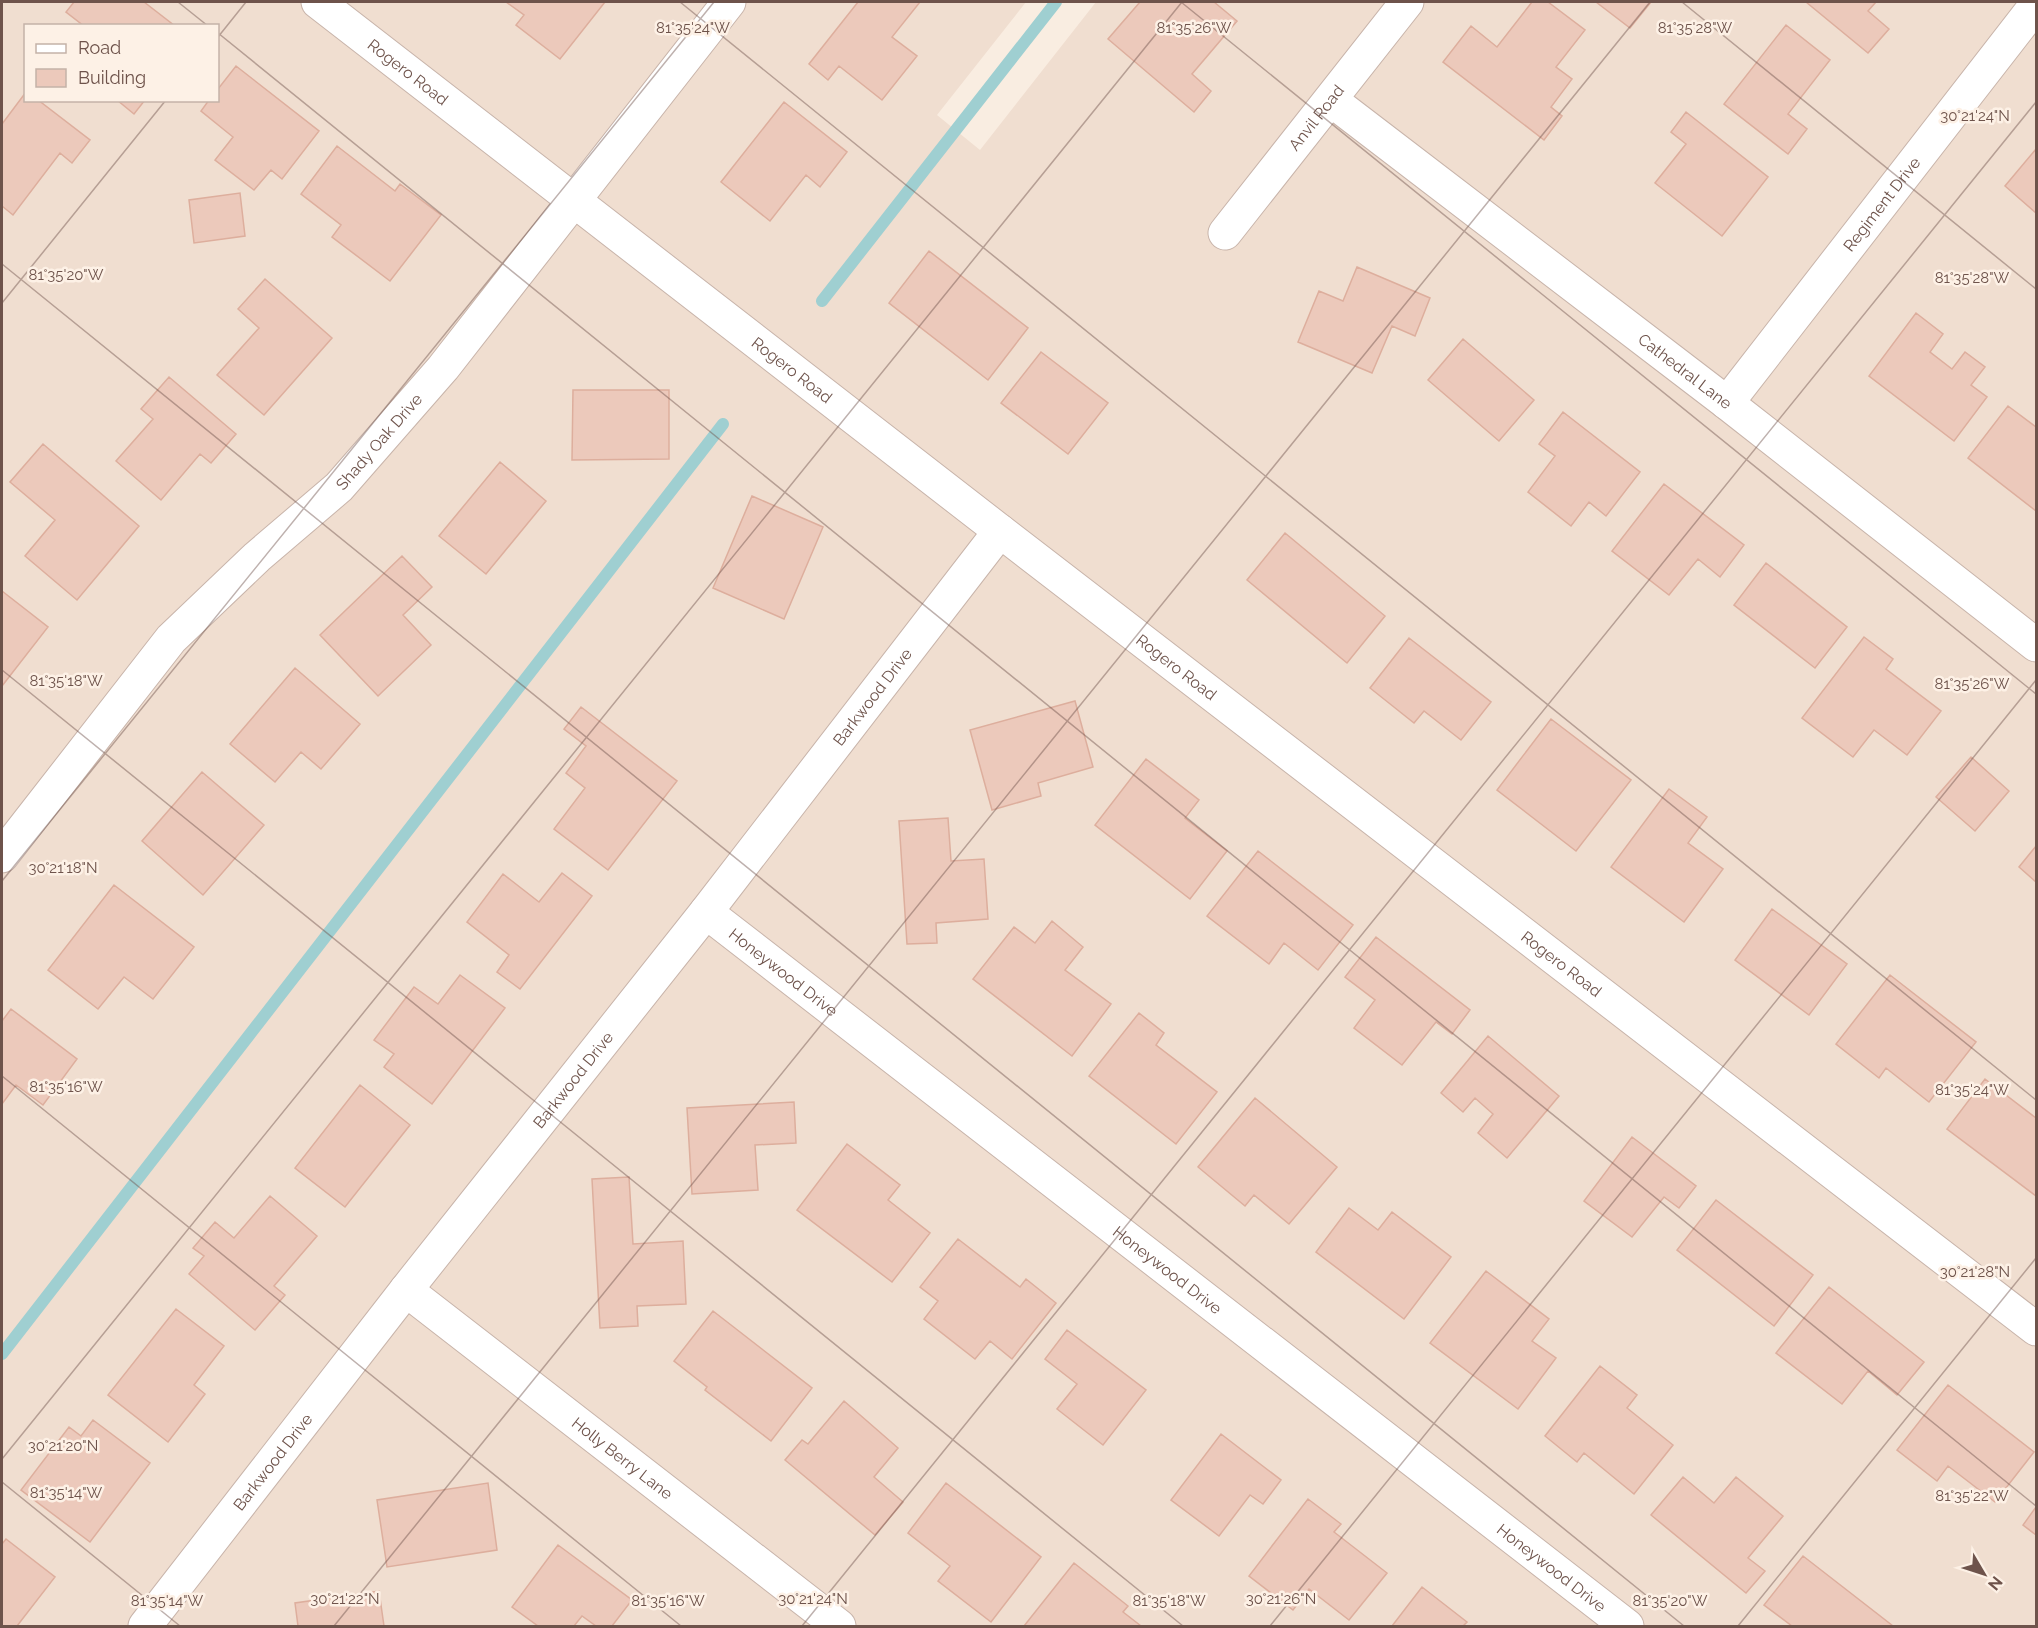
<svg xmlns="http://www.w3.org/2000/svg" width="2038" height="1628" font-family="Raleway,sans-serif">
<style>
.residential{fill:#f0ded0;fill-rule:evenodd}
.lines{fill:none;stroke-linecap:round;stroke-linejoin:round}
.stream{stroke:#9fcfd1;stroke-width:12}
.building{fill:#ecc9bb;stroke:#ddae9d;stroke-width:1.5}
.minor-casing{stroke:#c8b4aa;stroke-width:35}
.tertiary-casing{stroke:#c8b4aa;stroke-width:35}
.minor{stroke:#fff;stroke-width:33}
.tertiary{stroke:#fff;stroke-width:33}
.ticks{fill:none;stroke:#6e534b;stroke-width:1.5;stroke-opacity:0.45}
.labels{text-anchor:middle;stroke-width:5;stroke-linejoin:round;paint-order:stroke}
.street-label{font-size:16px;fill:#6e534b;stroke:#fdf1e6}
.ticks-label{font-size:15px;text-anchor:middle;fill:#6e534b;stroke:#fdf1e6;stroke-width:5;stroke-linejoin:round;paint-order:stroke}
</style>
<rect width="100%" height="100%" fill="#f9ede1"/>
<!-- residential -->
<path class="residential" d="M2,2H1026L937,115L980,150L1096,2H2036V1626H2ZM26,26H218V100H26Z"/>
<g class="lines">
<!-- stream -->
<path class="stream" d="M822,301L1056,2
M2,1354L723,424"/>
</g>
<!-- building -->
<path class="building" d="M74,2H144L175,26H84L66,12Z
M506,2H605L560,59L516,25L524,15Z
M858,2H920L892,37L917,56L882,100L839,66L828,80L809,64Z
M1140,2H1214L1237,21L1192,74L1211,91L1194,112L1108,39Z
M1532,2H1548L1585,30L1556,67L1572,79L1551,107L1562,116L1544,140L1443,62L1471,26L1497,47Z
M1596,2H1651L1630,28Z
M1806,2H1876L1868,11L1889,29L1868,53Z
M1786,25L1830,60L1788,114L1807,129L1788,154L1724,104Z
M236,66L319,131L282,179L271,170L254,190L215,160L233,137L201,111L209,100H218V89Z
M26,92V100H38L90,140L72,163L60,153L13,215L2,206V124Z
M117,100H145L134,114Z
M784,102L847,152L820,187L806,175L770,221L721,182Z
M1686,112L1768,177L1722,236L1655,183L1686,144L1671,132Z
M337,146L395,191L400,184L441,215L390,281L332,237L341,225L301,194Z
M2036,149V213L2005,186Z
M240,193L245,236L194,243L189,200Z
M929,251L1028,328L988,380L889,303Z
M1357,267L1430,298L1415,336L1392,326L1372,373L1298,342L1319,291L1343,301Z
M265,279L332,338L264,415L217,375L259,328L238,309Z
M1916,313L1943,334L1930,352L1952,369L1965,352L1985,367L1971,385L1987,397L1954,441L1869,376Z
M1463,339L1534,400L1499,441L1428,380Z
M1041,352L1108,403L1068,454L1001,403Z
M169,377L236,434L211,463L200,454L161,500L116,461L153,419L141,409Z
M573,390H669V459L572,460Z
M2008,406L2036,427V511L1968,458Z
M1563,412L1640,472L1606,516L1589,502L1571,526L1528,492L1555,456L1539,444Z
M43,444L139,526L77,600L25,556L55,520L10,482Z
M500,462L546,501L486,574L439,536Z
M1664,484L1744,545L1720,577L1698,559L1669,595L1612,551Z
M752,496L823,527L784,619L713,588Z
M1285,533L1385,616L1347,663L1247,580Z
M402,556L432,587L403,615L431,645L378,696L320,635Z
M1766,563L1847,627L1815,668L1734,605Z
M2,591L48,627L2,686Z
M1864,637L1893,659L1886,669L1941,711L1907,755L1874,730L1853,757L1802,718Z
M1409,638L1491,702L1461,740L1424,711L1414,723L1370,688Z
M295,668L360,724L321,769L301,752L275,782L230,744Z
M1075,701L1093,767L1038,783L1041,796L992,810L970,730Z
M581,707L677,781L608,870L554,829L585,788L566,773L586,746L564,729Z
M1551,719L1631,780L1576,851L1497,790Z
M1971,757L2009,791L1975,831L1936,797Z
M1146,759L1199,800L1185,818L1227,851L1190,899L1095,825Z
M202,772L264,825L203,895L142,841Z
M1669,789L1707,817L1688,843L1723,869L1684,922L1611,867Z
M948,818L951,861L984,859L988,919L936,923L937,943L907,944L899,821Z
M2036,846V882L2019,867Z
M1258,851L1353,925L1318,970L1284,943L1269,964L1207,916Z
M562,873L592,896L520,989L497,972L509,955L467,922L503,874L539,902Z
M114,885L194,947L153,999L124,977L98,1009L48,970Z
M1772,909L1847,964L1809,1015L1735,960Z
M1052,921L1083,947L1065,970L1111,1004L1072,1056L973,979L1014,927L1035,943Z
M1376,937L1470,1010L1452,1034L1436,1022L1402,1065L1354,1028L1375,1000L1345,977Z
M460,975L505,1008L432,1104L384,1067L394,1054L374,1040L414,987L438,1004Z
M1890,975L1976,1042L1929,1102L1886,1068L1879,1078L1836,1044Z
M11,1009L77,1059L43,1105L16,1085L2,1104V1021Z
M1139,1013L1164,1033L1156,1045L1217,1092L1176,1144L1089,1076Z
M1488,1036L1559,1096L1507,1158L1478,1133L1493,1114L1475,1098L1463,1112L1441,1093Z
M1985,1079L2036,1118V1196L1947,1129Z
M360,1085L410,1125L345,1207L295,1168Z
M1255,1098L1337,1167L1289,1224L1254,1195L1245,1206L1198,1167Z
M794,1102L796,1143L755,1145L758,1190L692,1194L687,1108Z
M1632,1137L1696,1186L1679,1208L1664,1197L1632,1237L1584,1201Z
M847,1144L900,1185L888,1200L930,1233L892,1282L797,1210Z
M629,1177L633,1244L683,1241L686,1304L637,1306L638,1326L600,1328L592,1179Z
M270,1196L317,1236L274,1286L285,1295L255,1330L189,1274L204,1256L193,1248L215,1222L234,1238Z
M1716,1200L1813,1275L1774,1326L1677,1250Z
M1349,1208L1378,1230L1392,1212L1451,1257L1404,1319L1316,1252Z
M958,1239L1020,1287L1026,1279L1056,1303L1012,1359L990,1341L975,1359L924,1319L938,1301L920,1287Z
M1486,1271L1549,1319L1532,1341L1556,1358L1518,1409L1430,1343Z
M1829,1287L1924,1362L1897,1395L1868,1371L1842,1404L1776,1353Z
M176,1309L224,1346L194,1385L205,1394L168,1442L108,1395Z
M713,1311L812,1388L771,1441L705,1390L707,1387L674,1361Z
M1067,1330L1146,1390L1103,1445L1057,1409L1077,1384L1045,1359Z
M1600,1366L1637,1395L1627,1408L1673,1445L1634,1494L1584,1453L1577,1462L1545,1436Z
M1948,1385L2034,1452L1995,1502L1948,1466L1937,1481L1897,1450Z
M844,1401L898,1448L874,1477L903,1502L875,1535L785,1460L802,1440L808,1444Z
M93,1420L150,1463L90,1542L21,1490L69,1427L81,1436Z
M1221,1434L1281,1480L1263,1504L1250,1495L1219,1536L1171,1500Z
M1683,1477L1714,1503L1736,1477L1783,1516L1748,1558L1765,1571L1746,1593L1651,1515Z
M488,1483L497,1550L387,1567L377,1500Z
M946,1483L1041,1557L991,1622L938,1581L950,1566L908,1533Z
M1308,1499L1341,1524L1334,1532L1387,1573L1349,1620L1309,1589L1293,1610L1249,1576Z
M2036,1507V1535L2023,1525Z
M6,1539L55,1577L17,1626H2V1544Z
M558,1545L632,1600L612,1626H596L582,1616L574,1626H538L512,1607Z
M1803,1556L1893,1626H1792L1764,1605Z
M1074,1563L1128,1606L1123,1612L1141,1626H1024Z
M1422,1587L1467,1622L1463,1626H1392Z
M379,1591L384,1626H298L295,1603Z"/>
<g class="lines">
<defs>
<g id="minor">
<path id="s1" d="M1331,100L1727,403L2036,645"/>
<path id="s2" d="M1225,233L1407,2"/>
<path id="s3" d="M1727,403L2036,5"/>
<path id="s4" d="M2,856L171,639L257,557L339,487L443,368L729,2"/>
<path id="s5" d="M706,912L1627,1626"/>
<path id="s6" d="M406,1290L839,1626"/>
<path id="s7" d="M145,1626L406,1290L706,912L1000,531"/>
</g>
<g id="tertiary">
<path id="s8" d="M318,2L1000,531L2036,1329"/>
</g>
</defs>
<!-- minor casing -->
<use href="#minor" class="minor-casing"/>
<!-- tertiary casing -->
<use href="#tertiary" class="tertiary-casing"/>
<!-- minor -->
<use href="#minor" class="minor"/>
<!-- tertiary -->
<use href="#tertiary" class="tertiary"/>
</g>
<!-- ticks -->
<path class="ticks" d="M178,2L208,26M680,2L2036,1100M1181,2L2036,694M1682,2L2036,289M218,33L2036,1506M218,37L246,2M2,264L1684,1626M2,303L166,100M2,670L1183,1626M2,881L714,2M2,1076L681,1626M2,1459L1182,2M2,1482L180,1626M334,1626L1650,2M802,1626L2036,102M1270,1626L2036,680M1738,1626L2036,1258"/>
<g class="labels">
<!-- street labels -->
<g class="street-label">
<text dy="6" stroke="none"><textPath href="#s8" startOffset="114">Rogero Road</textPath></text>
<text dy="6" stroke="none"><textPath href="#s2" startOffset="147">Anvil Road</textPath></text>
<text dy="6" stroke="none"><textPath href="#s3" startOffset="252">Regiment Drive</textPath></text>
<text dy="6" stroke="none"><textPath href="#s8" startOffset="600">Rogero Road</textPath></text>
<text dy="6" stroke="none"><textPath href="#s1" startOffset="446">Cathedral Lane</textPath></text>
<text dy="6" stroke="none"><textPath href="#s4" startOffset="562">Shady Oak Drive</textPath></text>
<text dy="6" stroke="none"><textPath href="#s8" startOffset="1086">Rogero Road</textPath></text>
<text dy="6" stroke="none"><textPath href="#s7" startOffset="1180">Barkwood Drive</textPath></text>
<text dy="6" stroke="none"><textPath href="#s8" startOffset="1572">Rogero Road</textPath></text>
<text dy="6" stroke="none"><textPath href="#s5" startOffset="98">Honeywood Drive</textPath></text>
<text dy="6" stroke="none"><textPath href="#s7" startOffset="694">Barkwood Drive</textPath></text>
<text dy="6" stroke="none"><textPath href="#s5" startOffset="584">Honeywood Drive</textPath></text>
<text dy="6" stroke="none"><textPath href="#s6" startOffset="274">Holly Berry Lane</textPath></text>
<text dy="6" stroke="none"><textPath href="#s7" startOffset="208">Barkwood Drive</textPath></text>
<text dy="6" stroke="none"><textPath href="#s5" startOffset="1070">Honeywood Drive</textPath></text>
</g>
</g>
<g class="ticks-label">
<text x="693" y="33">81°35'24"W</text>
<text x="1194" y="33">81°35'26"W</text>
<text x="1695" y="33">81°35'28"W</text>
<text x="1975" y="121">30°21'24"N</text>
<text x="66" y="280">81°35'20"W</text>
<text x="1972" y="283">81°35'28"W</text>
<text x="66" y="686">81°35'18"W</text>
<text x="1972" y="689">81°35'26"W</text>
<text x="63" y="873">30°21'18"N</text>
<text x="66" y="1092">81°35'16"W</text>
<text x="1972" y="1095">81°35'24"W</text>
<text x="1975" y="1277">30°21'28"N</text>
<text x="63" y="1451">30°21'20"N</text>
<text x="66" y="1498">81°35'14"W</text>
<text x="1972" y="1501">81°35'22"W</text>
<text x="345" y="1604">30°21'22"N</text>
<text x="813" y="1604">30°21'24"N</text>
<text x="1281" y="1604">30°21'26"N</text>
<text x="167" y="1606">81°35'14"W</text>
<text x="668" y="1606">81°35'16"W</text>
<text x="1169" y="1606">81°35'18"W</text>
<text x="1670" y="1606">81°35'20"W</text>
</g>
<!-- border -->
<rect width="2038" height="1628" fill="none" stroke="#6e534b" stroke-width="6"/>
<!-- legend -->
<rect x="24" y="24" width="195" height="78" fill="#fdf1e6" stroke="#c4b2a8" stroke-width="1.5"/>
<rect x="36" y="44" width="30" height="9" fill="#ffffff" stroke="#c4b2a8" stroke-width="1.5"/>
<text x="78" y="54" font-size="18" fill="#6e534b">Road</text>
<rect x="36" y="69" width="30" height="18" fill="#ecc9bb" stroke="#c4b2a8" stroke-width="1.5"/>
<text x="78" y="84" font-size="18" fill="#6e534b">Building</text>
<!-- north arrow -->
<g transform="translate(1984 1574) rotate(129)" stroke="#fdf1e6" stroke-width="4.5" paint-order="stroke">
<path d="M0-4.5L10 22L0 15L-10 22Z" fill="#6e534b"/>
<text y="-9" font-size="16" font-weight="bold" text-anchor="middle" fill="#6e534b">N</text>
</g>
</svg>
